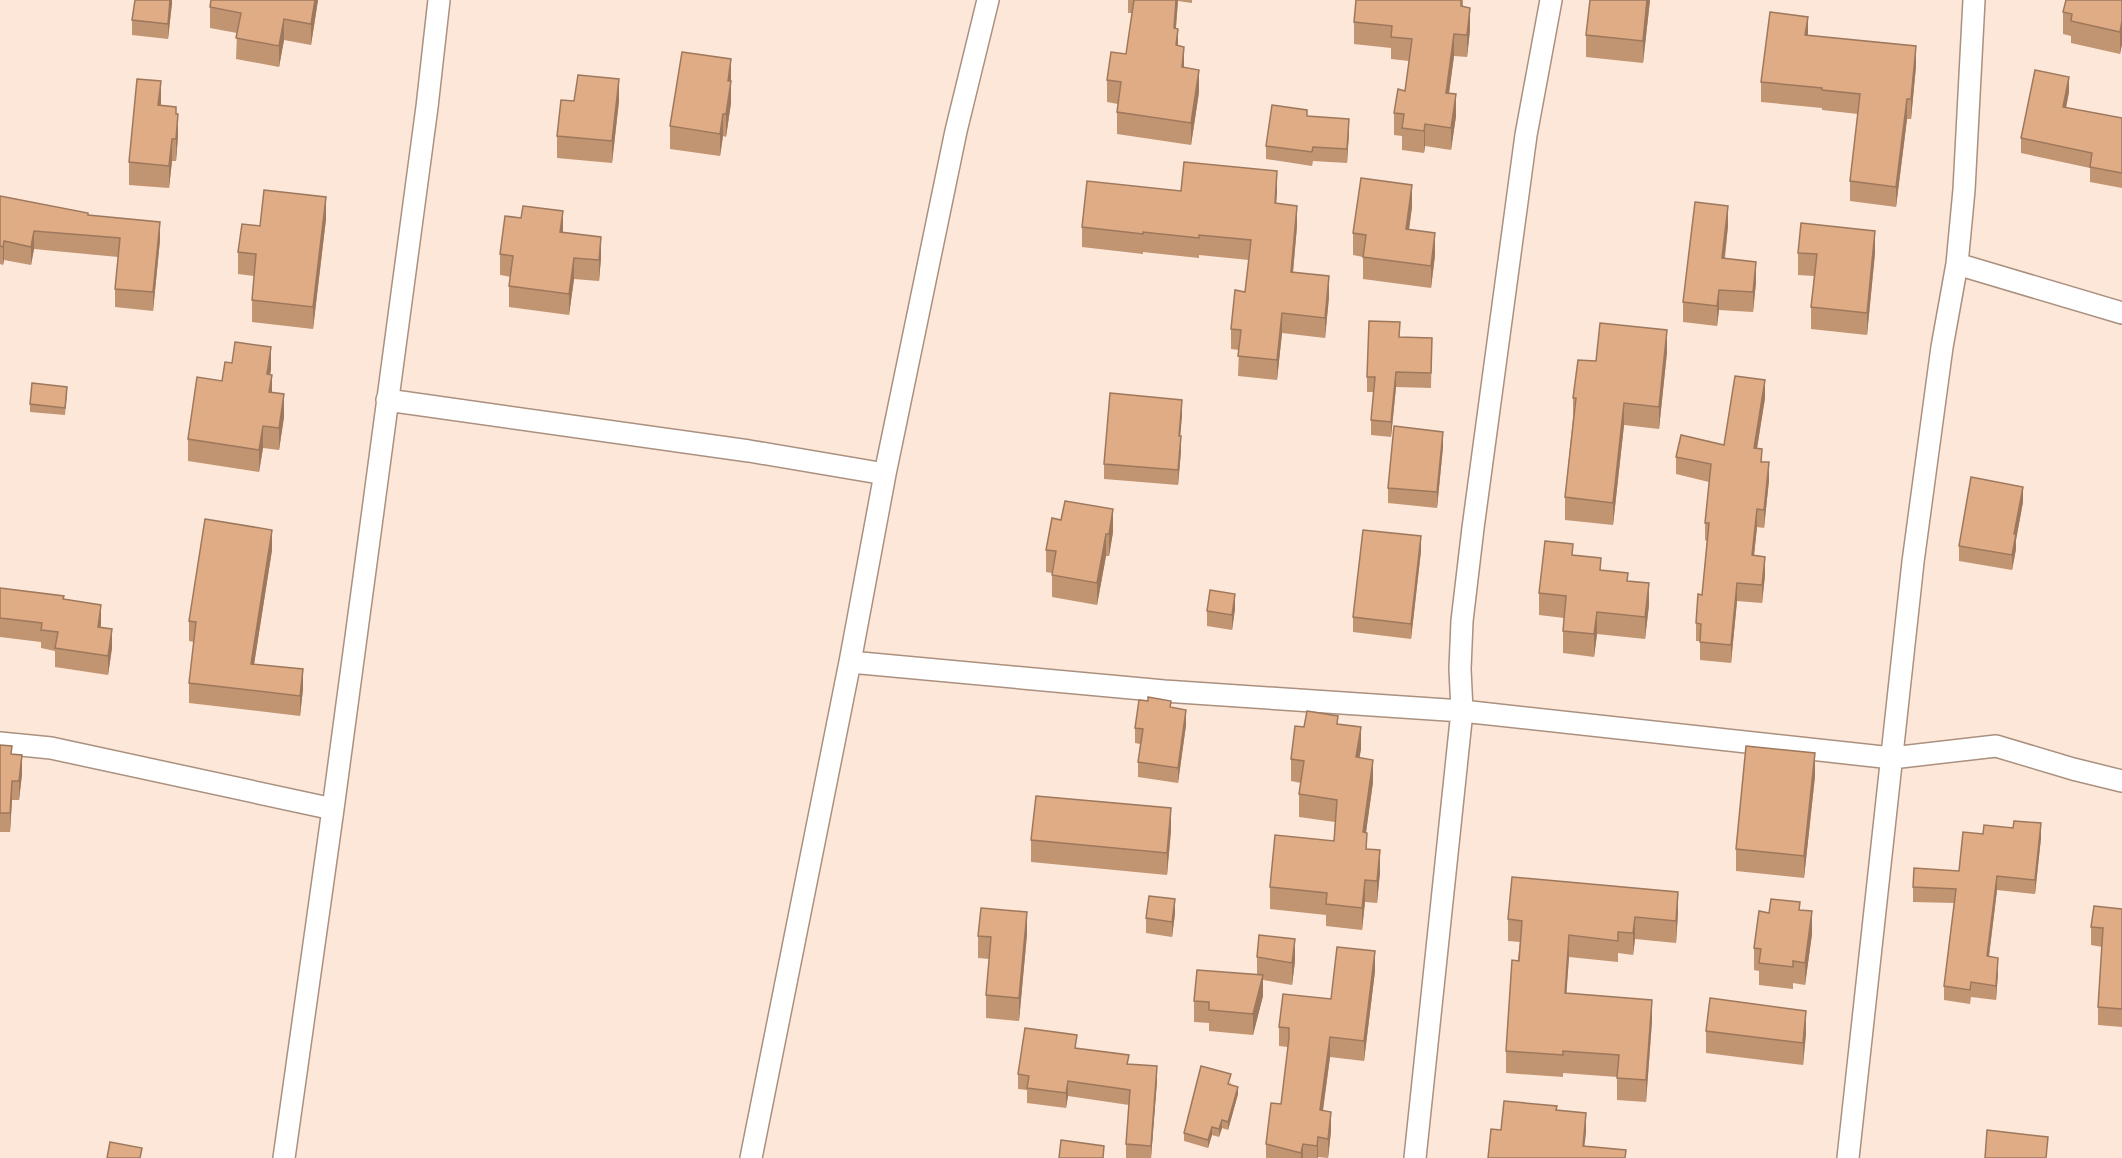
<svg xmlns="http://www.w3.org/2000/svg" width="2122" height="1158" font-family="Signika,sans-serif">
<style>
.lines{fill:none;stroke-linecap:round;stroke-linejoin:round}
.minor-casing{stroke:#aa907f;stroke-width:24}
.minor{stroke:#fff;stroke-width:21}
.wall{fill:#c19472}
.shaded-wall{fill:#9d785d}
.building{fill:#e0ac85;stroke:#9d785d;stroke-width:1.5}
</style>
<rect width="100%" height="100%" fill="#fde7d8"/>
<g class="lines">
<defs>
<path id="minor" d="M1957,264L2122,313
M387,400L749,451L885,474
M850,662L1164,691L1462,711L1892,758L1996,746L2073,769L2122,781
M0,743L51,748L333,809
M284,1158L333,809L427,107L439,0
M751,1158L850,662L885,474L956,131L988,0
M1415,1158L1462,711L1460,669L1462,621L1473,528L1526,135L1551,0
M1848,1158L1913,562L1942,347L1957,264L1964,190L1974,0"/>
</defs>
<!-- minor casing -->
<use href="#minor" class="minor-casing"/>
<!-- minor -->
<use href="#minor" class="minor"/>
</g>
<!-- wall -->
<path class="wall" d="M172,0L168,39L132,35V20Z
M318,0L311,45L284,40L279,67L236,59L237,33L210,28V7Z
M1128,0H1192V3L1178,1L1176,28L1178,46L1184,68L1199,92L1191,145L1117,134V112L1118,104L1107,102V80L1126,54L1132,13H1128Z
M1463,0V7L1470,30L1467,57L1454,56L1449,93L1456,116L1451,150L1425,146L1424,153L1402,150V136L1394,135V113L1405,91L1409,61L1391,59V48L1354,44V22Z
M1590,0H1650L1643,63L1586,57V35Z
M2122,0V44L2120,54L2071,43V36L2063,34V12Z
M1808,35L1916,66L1911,119H1907L1896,207L1850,201V181L1858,114L1822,110V108L1761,102V82Z
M731,59V103L726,137L723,136L720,156L670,149V126Z
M2069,92L2066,108L2122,118V188L2090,182V168L2021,153V138Z
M574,101H619L612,163L557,158V136Z
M160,105L176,114L178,136L176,161H172L169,188L129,185V162Z
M1349,132L1347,163L1313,161L1312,166L1266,159V146Z
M1181,191H1277L1276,203L1297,226L1293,273L1329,297L1325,338L1282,333L1277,380L1238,376L1239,350L1231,349V329L1245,292L1249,260L1199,255V258L1143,252V254L1082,247V227Z
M0,196L88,215L160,240L153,311L115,307V289L118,257L34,249L31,265L4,260L3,265L0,264Z
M1412,207L1409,229L1435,255L1431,288L1363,279V257L1353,255V233Z
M326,219L313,329L252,322V300L254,276L238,274V252L260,226Z
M1728,226L1725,258L1756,282L1753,312L1719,310L1717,326L1683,322V302Z
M563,232L601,258L599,281L574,279L569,315L509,307V286L511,277L500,275V254Z
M1798,253H1875L1867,335L1811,329V307L1814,276L1798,275Z
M1400,337L1432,338L1431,388L1396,387L1391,437L1371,435V420L1374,392H1367V377Z
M1667,352L1659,429L1624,425L1613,525L1565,520V497L1573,418V398L1596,361Z
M271,369L270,374L272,393L284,417L279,450L263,448L259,472L188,461V439L222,381Z
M67,395L65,415L30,412V404Z
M1765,398L1757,449L1769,480L1764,528L1757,527L1754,556L1765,575L1762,603L1737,601L1731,663L1700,660V641H1696V623L1702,595L1707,541L1705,540V523L1709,482L1676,474V457L1724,445Z
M1182,415L1180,436L1181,451L1178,485L1104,479V464Z
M1443,447L1437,508L1388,503V488Z
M2023,502L2016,540V549L2012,570L1959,561V546Z
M1113,532L1109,556H1106L1097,605L1052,597V573L1046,572V550Z
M272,550L254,664L303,689L300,716L189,703V683L194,642L189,641V621Z
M1421,551L1411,639L1353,632V617Z
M1573,555L1601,570L1628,581L1649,605L1645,639L1597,634L1594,657L1563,653V631L1564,618L1539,615V593Z
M0,588L64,599L101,624L100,627L112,648L108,675L55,667V651L41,648V642L0,637Z
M1235,609L1232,630L1207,626V611Z
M1171,708L1186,725L1178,783L1138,777V762L1140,744L1135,743V728Z
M1338,724L1361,749L1359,758L1373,782L1366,832L1367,849L1380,872L1377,903L1365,902L1362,930L1326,926V915L1270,909V887L1334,841L1335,822L1299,817V794L1301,783L1291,781V759L1304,727Z
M0,745L12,754L22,774L19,800H12L10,832H0Z
M1815,776L1804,878L1736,871V849Z
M1171,830L1167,875L1031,862V840Z
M1983,834L2041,838L2035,894L1997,890L1989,957L1998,973L1996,1000L1971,997L1970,1004L1944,1000V986L1954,903L1913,902V887L1959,871Z
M2122,909V1027L2098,1025V1007L2102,947L2091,945V927Z
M1800,910L1812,934L1805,985L1793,983V989L1759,985V971L1754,970V948L1769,913Z
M1678,913L1676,943L1635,939L1633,955L1618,953V962L1569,957L1566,994L1652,1021L1646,1102L1617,1100V1077L1563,1073V1077L1506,1073V1051L1520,942L1508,941V919Z
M1175,914L1172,937L1146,933V918Z
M1027,934L1019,1021L986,1018V995L989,959L978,958V936Z
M1257,957L1295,961L1292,985L1263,980V996L1253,1035L1209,1031V1023L1194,1022V1001L1257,975Z
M1375,971L1364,1061L1330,1057L1323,1111L1331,1131L1328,1158L1318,1157V1158H1266V1144L1281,1104L1288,1047L1279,1046V1027L1331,999Z
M1706,1031L1806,1033L1803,1065L1706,1053Z
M1077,1048L1129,1064L1157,1081L1151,1158H1126V1144L1129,1105L1068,1096L1066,1108L1027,1103V1090L1018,1089V1074Z
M1231,1082L1230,1085L1238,1094L1228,1130L1222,1128L1219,1137L1212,1135L1208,1148L1184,1141V1133Z"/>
<!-- shaded-wall -->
<path class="shaded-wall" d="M170,0H172V4L168,39V24Z
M315,0H318L311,45V24Z
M1176,0H1178L1174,50V28Z
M1647,0H1650L1643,63V41Z
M1470,8V30L1467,57V35Z
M1808,17V37L1805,35Z
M284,19V40L279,67V46Z
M2122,21V44L2120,54V32Z
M1178,29V51L1176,45Z
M1454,34V56L1446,115V93Z
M1916,46V66L1911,119V99Z
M1184,47V69L1182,67Z
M731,59V103L726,137V114L728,81Z
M1199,70V92L1191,145V123Z
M2069,77V92L2063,122V107Z
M619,79V101L612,163V141Z
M161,81V103L158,127V105Z
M1456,94V116L1451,150V128Z
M1907,99V119L1896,207V187Z
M178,114V136L176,161V139Z
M723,114V136L720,156V134Z
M1349,119V132L1347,163V149Z
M1425,124V146L1424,153V131Z
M172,139V161L169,188V166Z
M1277,171V191L1275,223V203Z
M1412,185V207L1406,251V229Z
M326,197V219L313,329V307Z
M1297,206V226L1291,293V272Z
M1728,206V226L1722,278V258Z
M563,211V232H560Z
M160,222V240L153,311V292Z
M34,231V249L31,265V247Z
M1875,231V253L1867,335V313Z
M1435,233V255L1431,288V266Z
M601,237V258L599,281V260Z
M4,241V260L3,265V247Z
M574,258V279L569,315V294Z
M1756,262V282L1753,312V292Z
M1329,276V297L1325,338V318Z
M1719,290V310L1717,326V306Z
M1282,313V333L1277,380V360Z
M1667,330V352L1659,429V407Z
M271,347V369L267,396V374Z
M1396,372V387L1391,437V422Z
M272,375V397L269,392Z
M1765,380V398L1754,466V448Z
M284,394V417L279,450V428Z
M1182,400V415L1179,451V436Z
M1624,403V425L1613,525V503Z
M263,426V448L259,472V450Z
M1443,432V447L1437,508V492Z
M1181,436V451L1178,485V470Z
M1769,462V480L1764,528V510Z
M2023,487V502L2016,540V549L2012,570V555L2014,534Z
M1113,509V532L1109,556V534Z
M1757,509V527L1752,573V555Z
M272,530V550L251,684V664Z
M1106,534V556L1097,605V583Z
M1421,536V551L1411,639V624Z
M1765,557V575L1762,603V585Z
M1649,583V605L1645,639V617Z
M1737,583V601L1731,663V645Z
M1235,594V609L1232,630V615Z
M101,605V624L98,646V627Z
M1597,612V634L1594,657V634Z
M112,629V648L108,675V656Z
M303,669V689L300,716V696Z
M1186,710V725L1178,783V768Z
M1361,727V749L1356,780V757Z
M1815,753V776L1804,878V856Z
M22,755V774L19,800V781Z
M1373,760V782L1363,854V832Z
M12,781V800L10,832V813Z
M1171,808V830L1167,875V853Z
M2041,823V838L2035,894V880Z
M1380,850V872L1377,903V881Z
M1997,876V890L1987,971V956Z
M1365,880V902L1362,930V908Z
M1678,892V913L1676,943V921Z
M1175,899V914L1172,937V922Z
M1812,911V934L1805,985V963Z
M1027,912V934L1019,1021V998Z
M1635,917V939L1633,955V933Z
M1569,935V957L1565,1015V993Z
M1295,939V961L1292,985V963Z
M1375,951V971L1364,1061V1041Z
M1998,958V973L1996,1000V986Z
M1263,975V996L1253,1035V1014Z
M1652,1000V1021L1646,1102V1080Z
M1806,1011V1033L1803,1065V1043Z
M1330,1037V1057L1320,1130V1110Z
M1157,1066V1081L1151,1158V1146Z
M1068,1081V1096L1066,1108V1093Z
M1238,1087V1094L1228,1130V1122Z
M1331,1112V1131L1328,1158V1139Z
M1586,1113V1133L1583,1158V1146Z
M1222,1120V1128L1219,1137V1129Z
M1212,1127V1135L1208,1148V1140Z
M1318,1137V1158H1317V1146Z
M1303,1144V1158H1301V1153Z"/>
<!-- building -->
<path class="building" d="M135,0H170L168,24L132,20Z
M211,0H315L311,24L284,19L279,46L236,38L241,13L210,7Z
M1134,0H1176L1174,28L1178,29L1176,45L1184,47L1182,67L1199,70L1191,123L1117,112L1121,82L1107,80L1111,52L1126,54Z
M1356,0H1461V6L1470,8L1467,35L1454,34L1446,93L1456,94L1451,128L1425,124L1424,131L1402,128L1404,114L1394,113L1398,89L1405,91L1412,39L1391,37L1392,26L1354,22Z
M1590,0H1647L1643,41L1586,35Z
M2066,0H2122V21L2120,32L2071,21L2072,14L2063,12Z
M1770,12L1808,17L1805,35L1916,46L1911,99H1907L1896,187L1850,181L1860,94L1822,90V88L1761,82Z
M682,52L731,59L728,81H731L726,114H723L720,134L670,126Z
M2035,70L2069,77L2063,107L2122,118V173L2090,167L2092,153L2021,138Z
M578,75L619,79L612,141L557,136L561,100L574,101Z
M137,79L161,81L158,105L176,107V114H178L176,139H172L169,166L129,162Z
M1272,105L1307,110V116L1349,119L1347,149L1313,147L1312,152L1266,146Z
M1184,162L1277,171L1275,203L1297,206L1291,272L1329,276L1325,318L1282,313L1277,360L1238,356L1241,330L1231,329L1235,290L1245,292L1251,240L1199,235V238L1143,232V234L1082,227L1087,181L1181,191Z
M1361,178L1412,185L1406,229L1435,233L1431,266L1363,257L1366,235L1353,233Z
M264,190L326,197L313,307L252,300L256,254L238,252L242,224L260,226Z
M0,196L88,213V215L160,222L153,292L115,289L120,238L34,231L31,247L4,241L3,247L0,246Z
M1695,202L1728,206L1722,258L1756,262L1753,292L1719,290L1717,306L1683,302Z
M523,206L563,211L560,232L601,237L599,260L574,258L569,294L509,286L513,256L500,254L505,216L521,218Z
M1801,223L1875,231L1867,313L1811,307L1817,254L1798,253Z
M1369,321L1400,322L1399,337L1432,338L1431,373L1396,372L1391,422L1371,420L1375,377H1367Z
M1600,323L1667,330L1659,407L1624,403L1613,503L1565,497L1576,398H1573L1578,360L1596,361Z
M235,342L271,347L267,374L272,375L269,392L284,394L279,428L263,426L259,450L188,439L197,377L222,381L225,362L232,363Z
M1735,376L1765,380L1754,448L1762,449L1761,462H1769L1764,510L1757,509L1752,555L1765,557L1762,585L1737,583L1731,645L1700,642L1701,624L1696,623L1698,594L1702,595L1709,523H1705L1711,464L1676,457L1681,435L1724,445Z
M32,383L67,387L65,408L30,404Z
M1110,393L1182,400L1179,436H1181L1178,470L1104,464Z
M1394,426L1443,432L1437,492L1388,488Z
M1971,477L2023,487L2014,534H2016L2012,555L1959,546Z
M1065,501L1113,509L1109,534H1106L1097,583L1052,575L1056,551L1046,550L1052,518L1061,520Z
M205,519L272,530L251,664L303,669L300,696L189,683L196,622L189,621Z
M1363,530L1421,536L1411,624L1353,617Z
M1545,541L1573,544L1572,555L1601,558L1600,570L1628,573L1627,581L1649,583L1645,617L1597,612L1594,634L1563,631L1566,596L1539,593Z
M0,588L64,596L63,599L101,605L98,627L112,629L108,656L55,648L58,632L41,630L42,623L0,618Z
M1210,590L1235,594L1232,615L1207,611Z
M1148,697L1171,701L1170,707L1186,710L1178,768L1138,762L1143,729L1135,728L1139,700L1148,701Z
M1307,711L1338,716L1337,724L1361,727L1356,757L1373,760L1363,832L1367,833L1366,849L1380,850L1377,881L1365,880L1362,908L1326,904L1327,893L1270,887L1275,835L1334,841L1337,800L1299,794L1304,761L1291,759L1295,726L1304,727Z
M0,745L12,746L11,754L22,755L19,781H12L10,813H0Z
M1746,746L1815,753L1804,856L1736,849Z
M1036,796L1171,808L1167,853L1031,840Z
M2014,821L2041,823L2035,880L1997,876L1987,956L1998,958L1996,986L1971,982L1970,990L1944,986L1956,889L1913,887L1914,868L1959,871L1963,832L1983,834L1984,825L2013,828Z
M1512,877L1678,892L1676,921L1635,917L1633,933L1618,932V941L1569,935L1565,993L1652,1000L1646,1080L1617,1078L1619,1055L1563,1051V1055L1506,1051L1512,960L1519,961L1522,921L1508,919Z
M1149,896L1175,899L1172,922L1146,918Z
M1771,899L1800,902L1799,910L1812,911L1805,963L1793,961V967L1759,963L1761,949L1754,948L1759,911L1769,913Z
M2094,906L2122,909V1009L2098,1007L2103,928L2091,927Z
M981,908L1027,912L1019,998L986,995L991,937L978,936Z
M1259,935L1295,939L1292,963L1257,957Z
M1337,947L1375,951L1364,1041L1330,1037L1320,1110L1331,1112L1328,1139L1318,1137L1317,1146L1303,1144L1301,1153L1266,1144L1271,1103L1281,1104L1289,1038V1028L1279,1027L1283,994L1331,999Z
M1197,970L1263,975L1253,1014L1209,1010V1002L1194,1001Z
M1710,998L1806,1011L1803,1043L1706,1031Z
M1025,1028L1077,1035L1075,1048L1129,1055L1127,1064L1157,1066L1151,1146L1126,1144L1130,1090L1068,1081L1066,1093L1027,1088L1029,1076L1018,1074Z
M1201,1066L1231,1074L1228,1084L1238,1087L1228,1122L1222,1120L1219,1129L1212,1127L1208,1140L1184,1133Z
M1504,1101L1557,1106L1556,1110L1586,1113L1583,1146L1626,1150L1625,1158H1488L1491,1129L1501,1130Z
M1987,1130L2048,1137L2046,1158H1985Z
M1061,1140L1104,1146L1103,1158H1059Z
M110,1142L142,1148L140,1158H107Z"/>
</svg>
